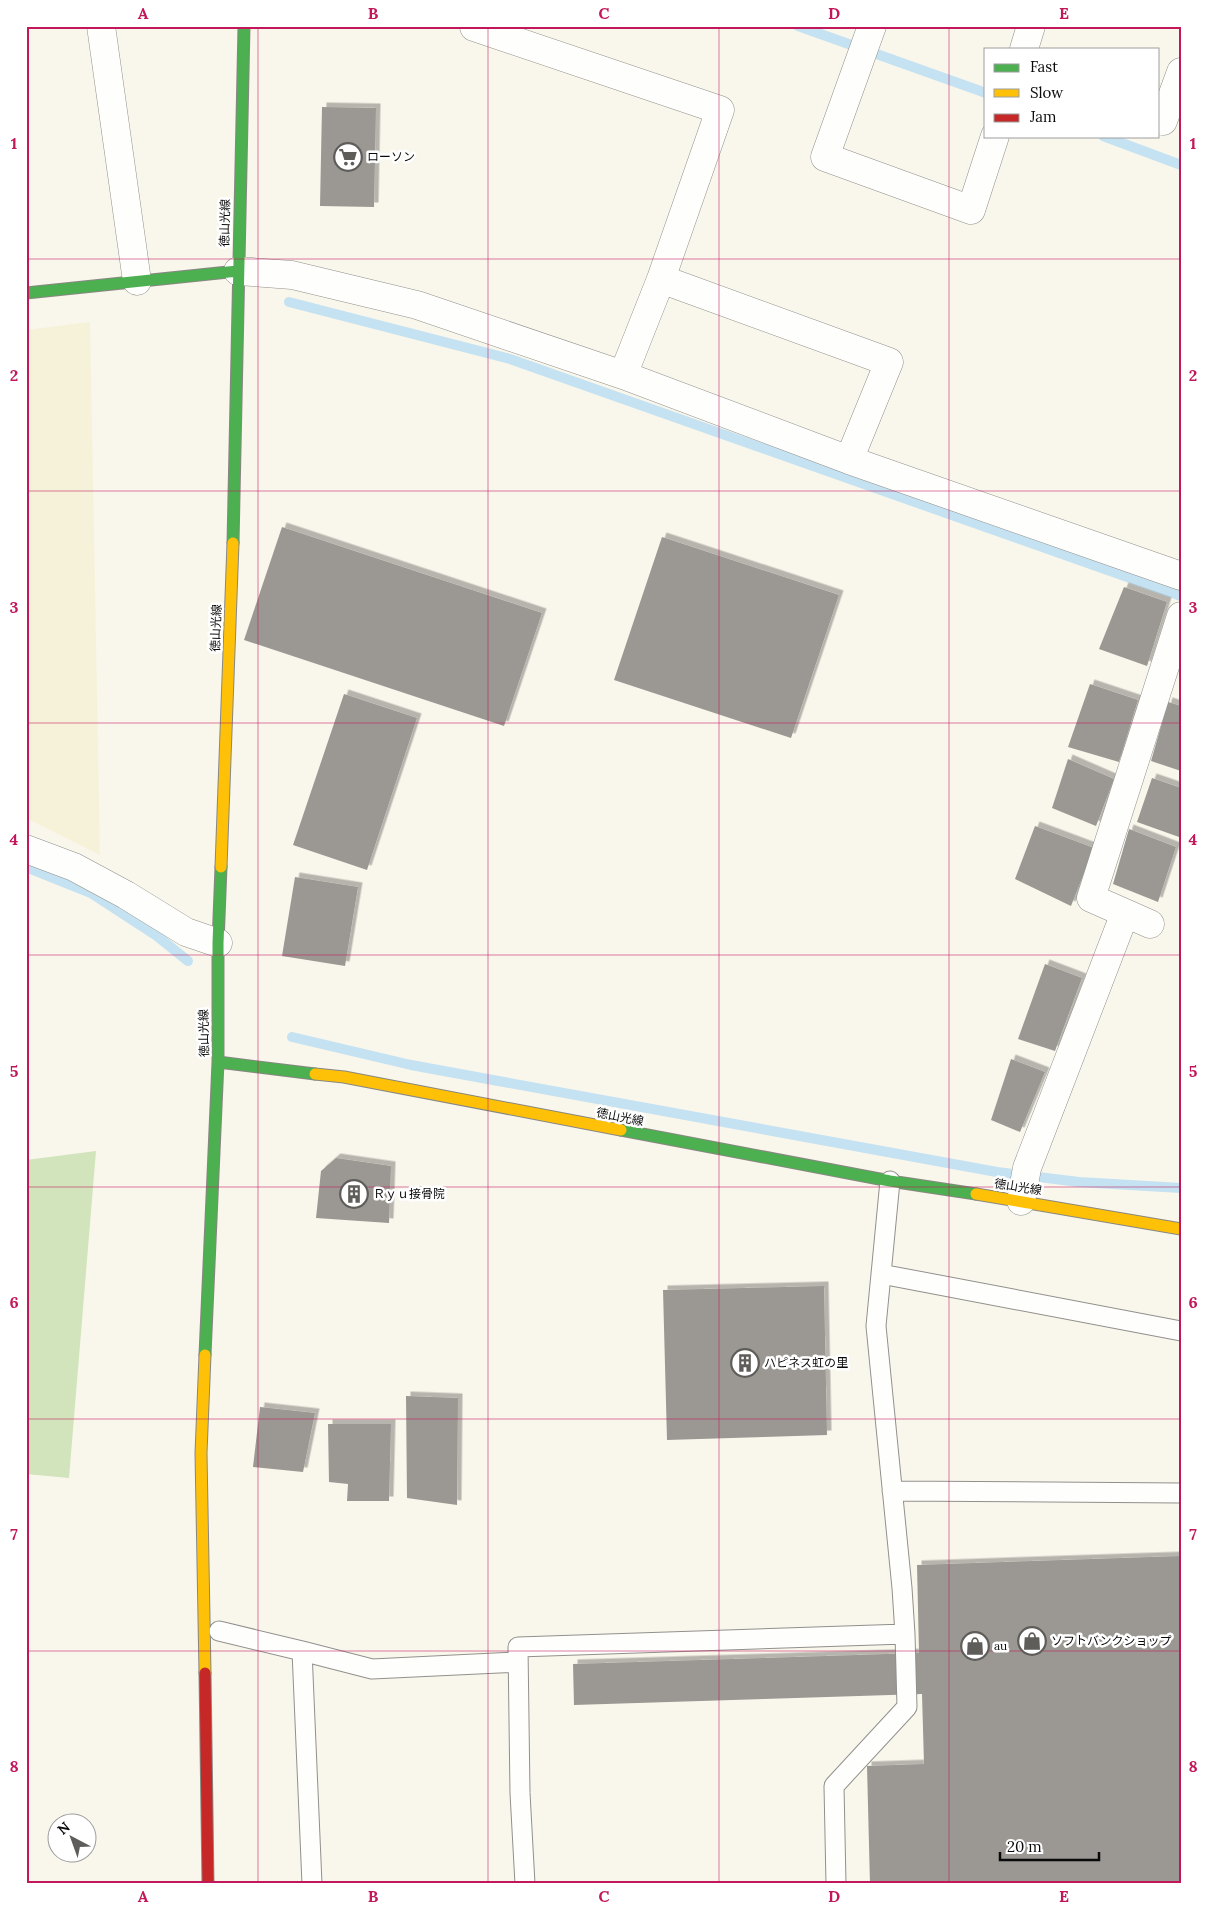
<svg xmlns="http://www.w3.org/2000/svg" width="1207" height="1910" font-family="Lora,'Noto Sans JP',serif">
<style>
.farmland{fill:#f5f2d9}
.forest{fill:#d2e4bc}
.lines{fill:none;stroke-linecap:round;stroke-linejoin:round}
.stream{stroke:#c4e2f1;stroke-width:10}
.building{fill:#9b9893;filter:url(#shadow)}
.lane-casing{stroke:#92908c;stroke-width:21}
.street-casing{stroke:#92908c;stroke-width:29}
.fast-casing{stroke:#888782;stroke-width:13}
.slow-casing{stroke:#888782;stroke-width:13}
.jam-casing{stroke:#888782;stroke-width:13}
.lane{stroke:#fefefc;stroke-width:19}
.street{stroke:#fefefc;stroke-width:28}
.fast{stroke:#4caf50;stroke-width:11}
.slow{stroke:#ffc107;stroke-width:11}
.jam{stroke:#c62828;stroke-width:11}
.grid{fill:none;stroke:#c2185b;stroke-width:1;stroke-opacity:0.55}
.labels{text-anchor:middle;stroke-width:5;stroke-linejoin:round;paint-order:stroke}
.poi-label{font-size:12px;fill:#0a0a0a;stroke:#fff;text-anchor:start}
.street-label{font-size:12px;fill:#0a0a0a;stroke:#fff}
.neatline{fill:none;stroke:#c2185b;stroke-width:2}
.grid-label{font-size:16px;text-anchor:middle;font-weight:bold;fill:#c2185b}
</style>
<defs>
<filter id="shadow"><feDropShadow dx="4.5" dy="-4.5" stdDeviation="0" flood-color="#0004"/></filter>
</defs>
<rect width="100%" height="100%" fill="#f9f6ec"/>
<!-- farmland -->
<path class="farmland" d="M90,322L100,855L26,818V330Z"/>
<!-- forest -->
<path class="forest" d="M96,1151L69,1478L26,1474V1160Z"/>
<g class="lines">
<!-- stream -->
<path class="stream" d="M798,26L986,93
M1103,136L1181,165
M289,302L510,359L1181,596
M26,867L91,893L157,936L188,961
M292,1037L411,1065L997,1172L1079,1182L1181,1188"/>
</g>
<!-- building -->
<path class="building" d="M322,107L376,108L374,207L320,206Z
M282,527L542,613L504,726L244,640Z
M662,537L839,595L791,738L614,680Z
M1124,587L1167,602L1147,666L1099,649Z
M1090,684L1138,700L1119,762L1068,747Z
M344,694L417,718L367,870L293,845Z
M1168,702L1181,706V771L1151,761Z
M1068,759L1114,779L1096,826L1052,808Z
M1152,778L1181,788V832L1179,837L1137,822Z
M1035,826L1094,848L1071,906L1015,879Z
M1129,829L1176,847L1158,902L1113,884Z
M295,877L358,887L345,966L282,956Z
M1045,964L1082,978L1055,1051L1018,1039Z
M1011,1059L1045,1072L1020,1132L991,1120Z
M336,1158L391,1166L389,1223L316,1218L321,1171Z
M824,1286L827,1435L667,1440L663,1290Z
M406,1396L458,1398L457,1505L407,1498Z
M260,1407L315,1413L303,1472L253,1467Z
M328,1424H391L389,1501H347L348,1484L329,1482Z
M1181,1556V1884H870L867,1766L924,1764L922,1694L574,1705L573,1664L919,1653L917,1565Z"/>
<g class="lines">
<defs>
<path id="lane" d="M881,1274L1181,1331
M892,1491L1181,1493
M219,1631L302,1651
M312,1884L302,1651L372,1669L518,1662
M525,1884L520,1793L518,1647L905,1634L902,1588L876,1326L890,1181
M836,1884L834,1786L907,1707L905,1634"/>
<path id="street" d="M101,26L137,281
M872,26L825,157L971,210L995,136
M474,27L720,110L661,279L623,375
M1024,49L1031,26
M1163,121L1181,72
M238,271L292,275L417,305L623,375L849,460L889,362L661,279
M849,460L1181,576
M26,849L74,867L126,895L186,932L218,943
M1150,924L1091,898L1181,616
M1021,1201L1027,1168L1125,913"/>
<path id="fast" d="M26,293L238,271
M233,543L244,26
M221,867L218,943V1062L315,1074
M621,1130L890,1181L976,1194
M205,1355L218,1062"/>
<path id="slow" d="M221,867L233,543
M315,1074L344,1077L621,1130
M976,1194L1181,1229
M205,1673L201,1453L205,1355"/>
<path id="jam" d="M205,1673L208,1884"/>
</defs>
<!-- lane casing -->
<use href="#lane" class="lane-casing"/>
<!-- street casing -->
<use href="#street" class="street-casing"/>
<!-- fast casing -->
<use href="#fast" class="fast-casing"/>
<!-- slow casing -->
<use href="#slow" class="slow-casing"/>
<!-- jam casing -->
<use href="#jam" class="jam-casing"/>
<!-- lane -->
<use href="#lane" class="lane"/>
<!-- street -->
<use href="#street" class="street"/>
<!-- fast -->
<use href="#fast" class="fast"/>
<!-- slow -->
<use href="#slow" class="slow"/>
<!-- jam -->
<use href="#jam" class="jam"/>
</g>
<!-- grid -->
<path class="grid" d="M258,26V1884M488,26V1884M719,26V1884M949,26V1884M26,259H1181M26,491H1181M26,723H1181M26,955H1181M26,1187H1181M26,1419H1181M26,1651H1181"/>
<!-- icons -->
<defs>
<symbol id="supermarket-ring" viewBox="-11 -11 22 22"><circle r="9.5" fill="#fff" stroke="#5e5d59" stroke-width="1.5"/><path d="M-6-5.5h2.5l.6 2H6L4.5 2H-2.5L-4.4-4H-6ZM-1.5 3.2a1.3 1.3 0 1 0 .1 0ZM3 3.2a1.3 1.3 0 1 0 .1 0Z" fill="#5e5d59"/></symbol>
<symbol id="building-ring" viewBox="-11 -11 22 22"><circle r="9.5" fill="#fff" stroke="#5e5d59" stroke-width="1.5"/><path d="M-4-6H4V6H1V3H-1V6H-4ZM-2.5-4.3h1.7v1.8h-1.7ZM.8-4.3h1.7v1.8H.8ZM-2.5-1h1.7V.8h-1.7ZM.8-1h1.7V.8H.8Z" fill="#5e5d59"/></symbol>
<symbol id="shop-ring" viewBox="-11 -11 22 22"><circle r="9.5" fill="#fff" stroke="#5e5d59" stroke-width="1.5"/><path d="M-5-2.5h2.3a2.7 3.5 0 0 1 5.4 0H5L5.5 6h-11ZM-1.5-2.5h3a1.5 2.3 0 0 0-3 0Z" fill="#5e5d59"/></symbol>
</defs>
<g fill-rule="evenodd">
<use href="#supermarket-ring" x="332" y="141" width="32" height="32"/>
<use href="#building-ring" x="338" y="1178" width="32" height="32"/>
<use href="#building-ring" x="729" y="1347" width="32" height="32"/>
<use href="#shop-ring" x="1016" y="1625" width="32" height="32"/>
<use href="#shop-ring" x="959" y="1630" width="32" height="32"/>
</g>
<g class="labels">
<!-- poi labels -->
<g class="poi-label">
<text x="367" y="161">ローソン</text>
<text x="373" y="1198">Ｒｙｕ接骨院</text>
<text x="764" y="1367">ハピネス虹の里</text>
<text x="1051" y="1645">ソフトバンクショップ</text>
<text x="994" y="1650">au</text>
</g>
<!-- street labels -->
<g class="street-label">
<text transform="translate(225 223) rotate(-89)" y="4">徳山光線</text>
<text transform="translate(216 628) rotate(-88)" y="4">徳山光線</text>
<text transform="translate(204 1033) rotate(-91)" y="4">徳山光線</text>
<text transform="translate(620 1117) rotate(11)" y="4">徳山光線</text>
<text transform="translate(1018 1187) rotate(9)" y="4">徳山光線</text>
</g>
</g>
<!-- border -->
<rect width="1207" height="1910" fill="none" stroke="#ffffff" stroke-width="55"/>
<!-- legend -->
<rect x="984" y="48" width="175" height="90" fill="#ffffff" stroke="#9d9d9d"/>
<rect x="994" y="64" width="25" height="8" fill="#4caf50" stroke="#9d9d9d"/>
<text x="1030" y="72" font-size="15" fill="#0a0a0a">Fast</text>
<rect x="994" y="89" width="25" height="8" fill="#ffc107" stroke="#9d9d9d"/>
<text x="1030" y="98" font-size="15" fill="#0a0a0a">Slow</text>
<rect x="994" y="114" width="25" height="8" fill="#c62828" stroke="#9d9d9d"/>
<text x="1030" y="122" font-size="15" fill="#0a0a0a">Jam</text>
<!-- north arrow -->
<g transform="translate(72 1838) rotate(319)"><circle r="24" fill="#ffffff" stroke="#9d9d9d"/>
<path d="M0-4L9 19L0 12L-9 19Z" fill="#5e5d59"/>
<text y="-8" font-size="14" font-weight="bold" text-anchor="middle" fill="#0a0a0a">N</text>
</g>
<!-- scale -->
<path d="M1000 1852v8h99v-8" fill="none" stroke="#0a0a0a" stroke-width="2.5"/>
<text x="1007" y="1852" font-size="15" fill="#0a0a0a" stroke="#ffffff" stroke-width="4" paint-order="stroke">20 m</text>
<rect x="28" y="28" width="1152" height="1854" class="neatline"/>
<g class="grid-label">
<text x="143" y="19">A</text>
<text x="373" y="19">B</text>
<text x="604" y="19">C</text>
<text x="834" y="19">D</text>
<text x="1064" y="19">E</text>
<text x="14" y="149">1</text>
<text x="1193" y="149">1</text>
<text x="14" y="381">2</text>
<text x="1193" y="381">2</text>
<text x="14" y="613">3</text>
<text x="1193" y="613">3</text>
<text x="14" y="845">4</text>
<text x="1193" y="845">4</text>
<text x="14" y="1077">5</text>
<text x="1193" y="1077">5</text>
<text x="14" y="1308">6</text>
<text x="1193" y="1308">6</text>
<text x="14" y="1540">7</text>
<text x="1193" y="1540">7</text>
<text x="14" y="1772">8</text>
<text x="1193" y="1772">8</text>
<text x="143" y="1902">A</text>
<text x="373" y="1902">B</text>
<text x="604" y="1902">C</text>
<text x="834" y="1902">D</text>
<text x="1064" y="1902">E</text>
</g>
</svg>
